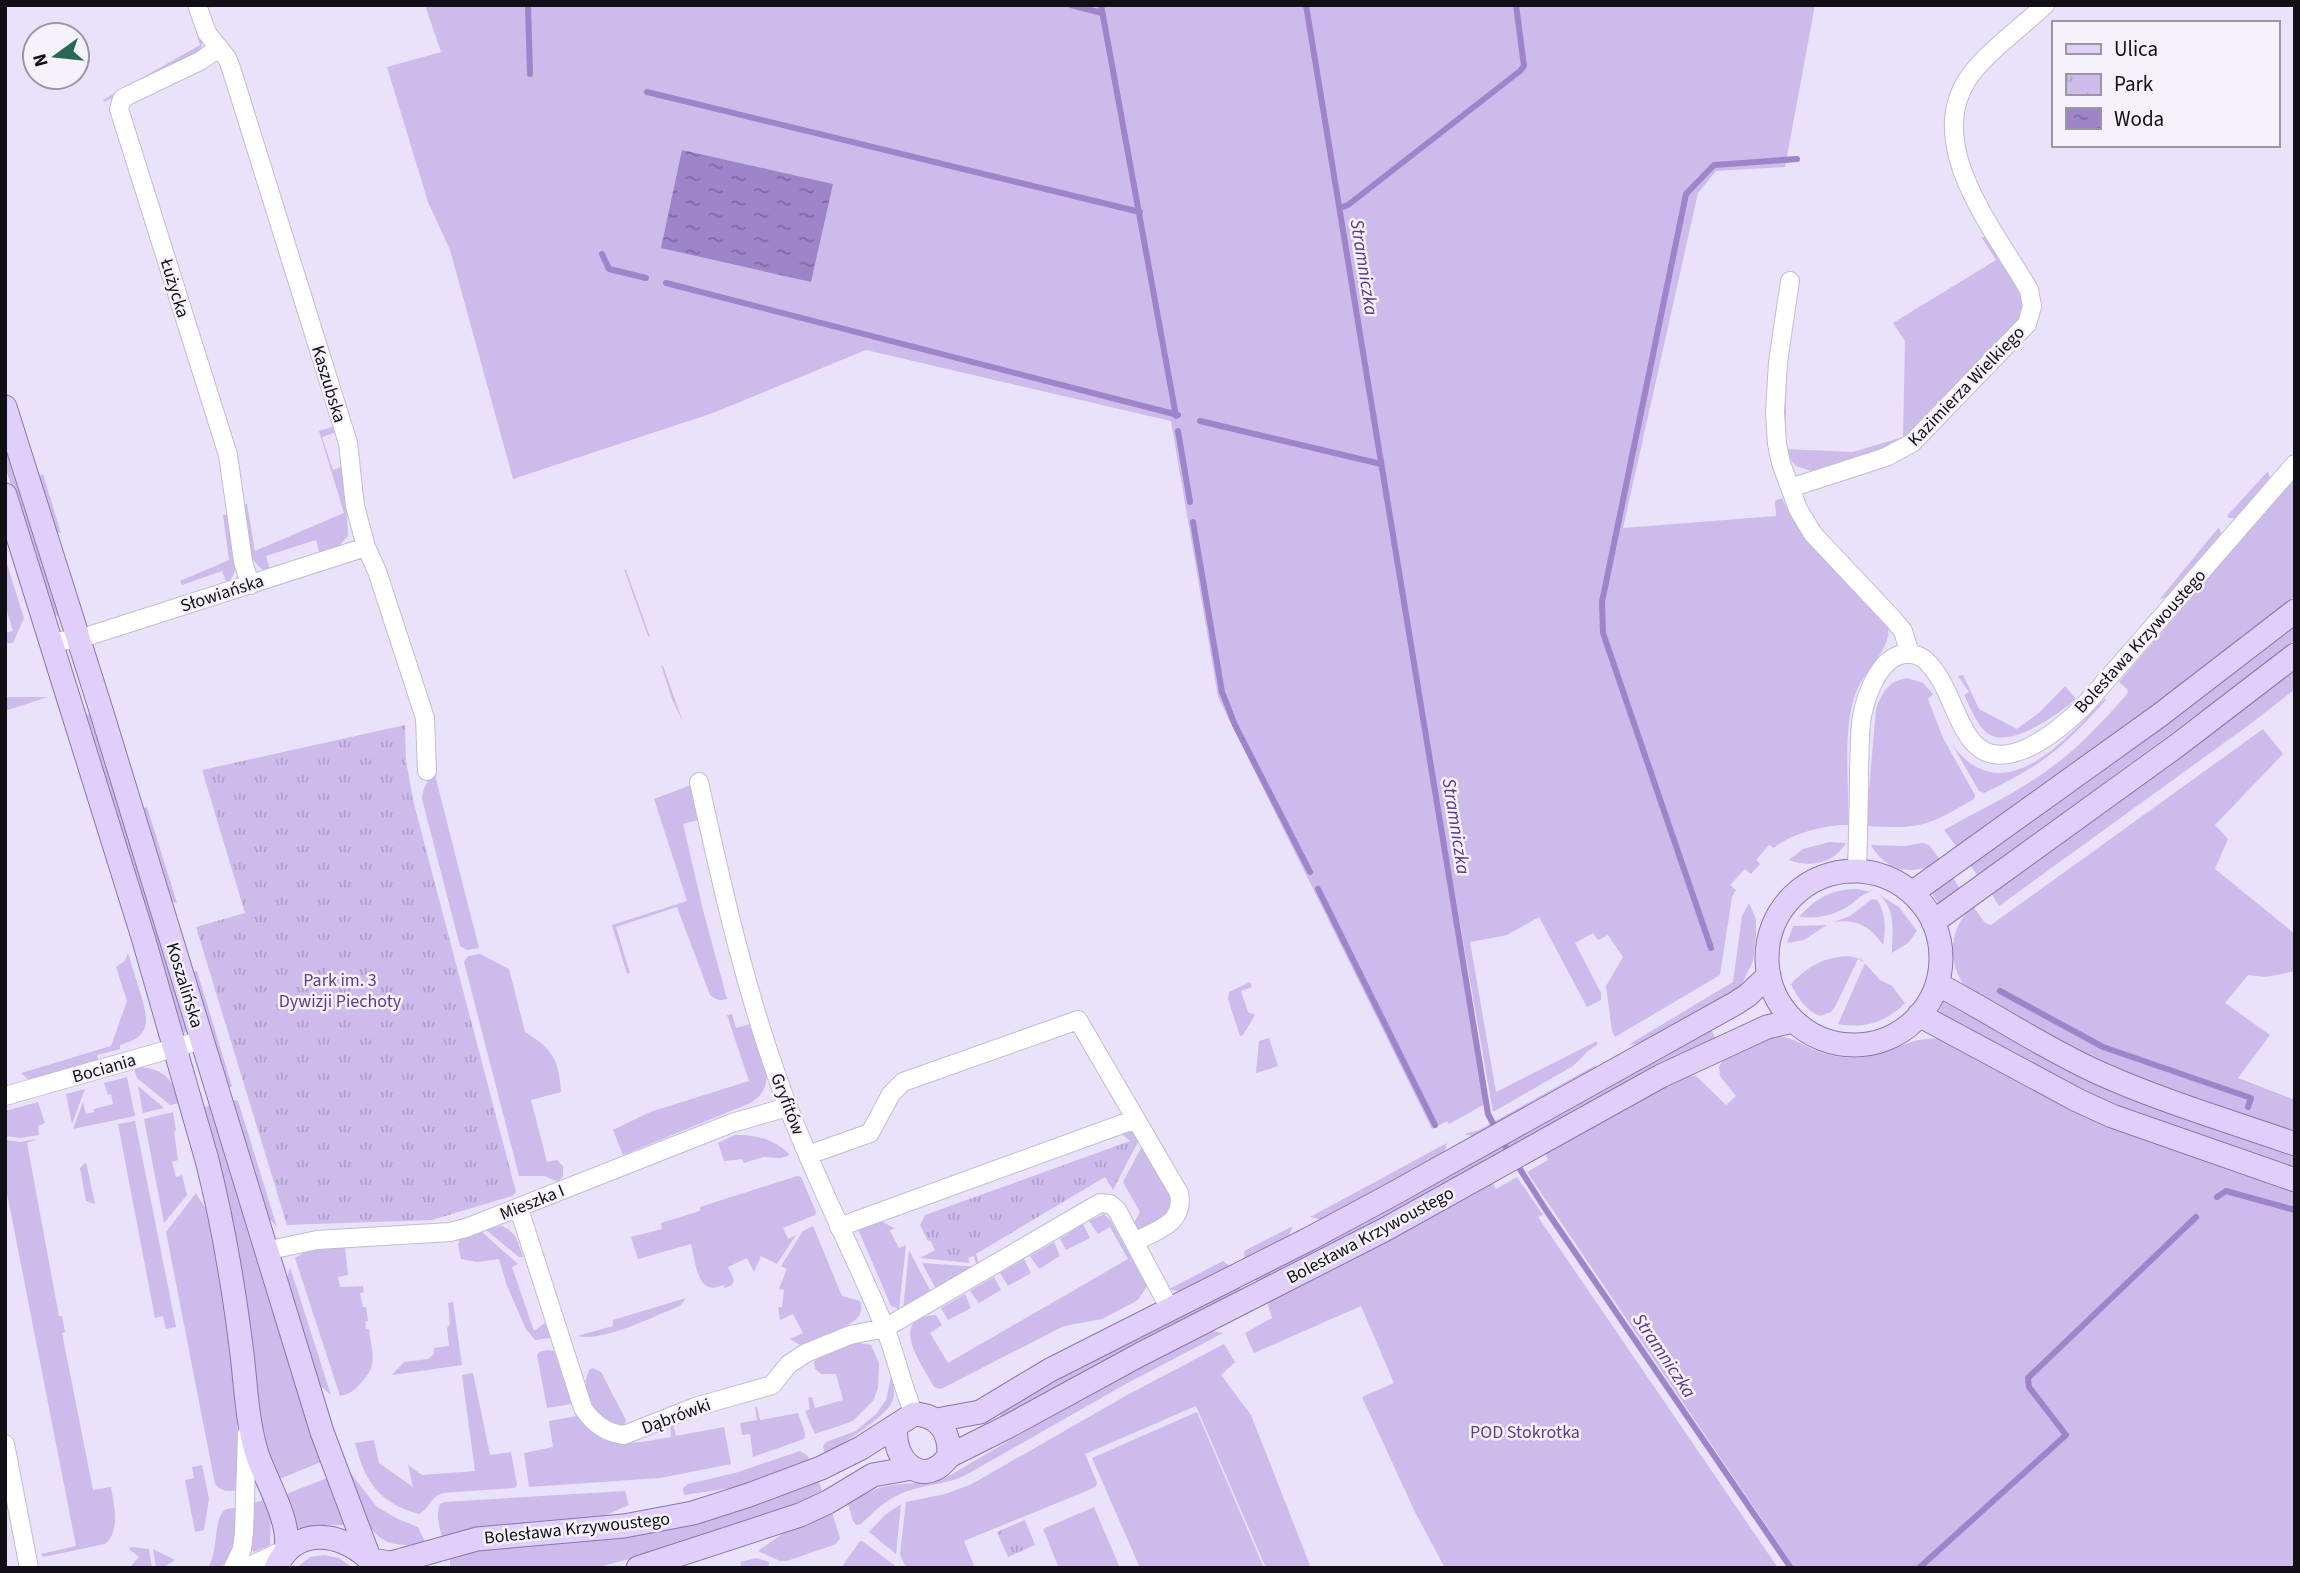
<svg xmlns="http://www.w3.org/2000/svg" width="2300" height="1573" font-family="'Source Sans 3',sans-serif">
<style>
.green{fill:#ccbbeb}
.park{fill:url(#park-tufts)}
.water{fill:url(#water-ripples)}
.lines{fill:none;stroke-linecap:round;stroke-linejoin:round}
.stream{stroke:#9e84c8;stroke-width:6}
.minor-casing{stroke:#c3bbd2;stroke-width:20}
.major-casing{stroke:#8977a8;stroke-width:25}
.minor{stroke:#fff;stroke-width:18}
.major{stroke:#dfcffa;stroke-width:23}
.labels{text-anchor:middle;stroke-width:5;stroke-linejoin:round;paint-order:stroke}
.street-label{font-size:18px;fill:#110e16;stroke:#f5f2fc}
.park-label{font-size:18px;fill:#5f3b8d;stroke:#f5f2fc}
.water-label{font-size:19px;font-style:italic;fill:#593586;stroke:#f5f2fc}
</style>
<defs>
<pattern id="park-tufts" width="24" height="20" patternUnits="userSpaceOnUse" patternTransform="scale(1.75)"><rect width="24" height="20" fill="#ccbbeb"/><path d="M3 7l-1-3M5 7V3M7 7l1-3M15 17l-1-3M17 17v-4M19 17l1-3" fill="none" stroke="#aea0c9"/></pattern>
<pattern id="water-ripples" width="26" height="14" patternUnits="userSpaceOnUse" patternTransform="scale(1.75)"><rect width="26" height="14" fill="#9e84c8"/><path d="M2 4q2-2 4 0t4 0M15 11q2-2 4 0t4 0" fill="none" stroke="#7f6aa1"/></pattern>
</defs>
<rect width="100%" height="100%" fill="#eae2fb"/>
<!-- green -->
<path class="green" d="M188,5H190C196,22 209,41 197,57L104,102L103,100L200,45Z
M425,5H1815L1785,167L1716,171L1698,193L1623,528L1776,516L1775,501L1782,498C1804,547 1851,585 1887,624C1895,645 1866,669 1857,690C1841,729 1850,782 1848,825C1825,825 1792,833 1774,848L1769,845L1756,860L1760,864L1751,874L1745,869L1730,885L1736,890L1732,897L1720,975L1615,1037L1612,1031L1606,986L1623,957L1608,935L1598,940L1593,933L1575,943L1601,993V1000L1587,1007L1539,917L1507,935L1470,942L1496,1092L1597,1041V1045L1587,1052L1573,1066L1493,1112L1428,739H1425L1485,1104L1449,1124L1447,1121L1432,1129L1218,697L1171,421L866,350L713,413L513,479L450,250L428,202L387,67L441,52Z
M1987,234C2002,260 2025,286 2023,317L1916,431L1896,445L1815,472L1796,466L1784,451L1783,366H1787L1785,449L1853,452L1903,437L1905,341L1893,323L1996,260L1982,238Z
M335,426L336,432L322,437L333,470L344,466L348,536L337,548L320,554L316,540L266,556L270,570L265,571C244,560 246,527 243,505L247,504L255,551L344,513L319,431Z
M5,439L59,615L57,616L52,614L5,466Z
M2268,471L2270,478L2235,518H2229L2227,516Z
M43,474L61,533L55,532L38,477Z
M2295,477V596L2201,671L1958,849L1944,830C1979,810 2017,793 2049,769C2079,748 2103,721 2128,693L2127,689L2119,682Z
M229,514C232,535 245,568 227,583L222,571L182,585L180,581L229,560L223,515Z
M2219,527L2221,534L2166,597L2159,600Z
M5,558L24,618L13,643H5V633L13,631L5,604Z
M624,569L626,570L650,637L648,636Z
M2295,626V640L2269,661L1978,876L1970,865L2167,725Z
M661,665L663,666L683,722L672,699Z
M2295,670V689L2253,722L1999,906L1991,893L2237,715Z
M1963,675L1979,709L2017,729L2040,712L2065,686L2076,699C2058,714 2010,750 1987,733C1977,725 1970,707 1964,695L1969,692L1958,676Z
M1907,678L1923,683L1933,694L1928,699L1943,738L1975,795L1974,799C1926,827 1921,829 1866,826L1876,709C1882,693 1888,681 1907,678Z
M5,697H48L5,711Z
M2105,698L2106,700C2085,723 2064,746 2037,764C2020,775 2002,784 1984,793L1979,791L1952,744C2003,815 2067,738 2105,698Z
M92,713L188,1026L185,1033L179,1028L84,716Z
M2263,729L2283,754L2215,825L2228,839L2215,869L2295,934V971L2266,977L2248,975L2225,1003L2270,1035L2238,1078L2295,1100V1133L2148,1082L2093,1059L1966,988C1946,962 1949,927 1973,906L1985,923L1991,925Z
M434,766L437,767L436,779L479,948L467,950L460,946L422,799C422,787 431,778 434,766Z
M691,785L698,820L683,824L703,910L727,999C720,1001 716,1000 710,995L677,907L616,927L630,973L627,974L612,925L687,901L654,799Z
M147,807L177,903L170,901L142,809Z
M1829,842L1846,843C1833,864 1811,868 1789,860L1803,849Z
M1922,843L1929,845L1941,861C1914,876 1887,873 1871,845L1905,846Z
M1953,878L1960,889L1938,903L1932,893Z
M1857,889L1872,892C1863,893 1860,897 1853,903C1837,915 1818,919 1799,917C1814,899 1833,889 1857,889Z
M1878,894L1899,907L1917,931L1908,943L1892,953C1892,932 1897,909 1878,894Z
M1872,899L1877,900C1886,914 1886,929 1883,945C1870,926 1857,919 1834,922L1850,916Z
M1749,903L1756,919V935L1753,961L1741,986L1639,1044L1628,1045L1733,982L1742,916Z
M1827,925L1804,940L1787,943L1793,926Z
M128,953C132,966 136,979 140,992C148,1019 153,1036 120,1045V1049L97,1055L98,1061L29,1080L21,1073L111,1046L127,1001L116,967L125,961Z
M480,954L509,969L525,1032C553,1049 559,1060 561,1092L531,1100L547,1162L557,1160L563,1166V1176L558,1182L545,1176H519L464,962L468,956Z
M1849,956L1861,959L1880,980L1892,986L1905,1003C1887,1022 1864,1029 1838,1024L1865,963L1858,959L1836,1005L1831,1012L1820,1016C1806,1011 1797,997 1791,984C1808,966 1824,957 1849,956Z
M197,971L232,1086L226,1090L191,973Z
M1250,982L1252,987L1241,991L1248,1012L1255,1015L1243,1035L1240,1036L1228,999L1229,992Z
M1943,1002L2142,1101L2295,1155V1169L2137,1115L2081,1092L1939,1013Z
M732,1014L736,1028L750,1024L766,1073C768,1087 761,1098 748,1104L623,1155L613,1130L650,1112L749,1081L727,1015Z
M1711,1029L1715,1038L1632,1079L1379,1221L1257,1283L1254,1277Z
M1774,1036C1790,1036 1800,1043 1814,1050C1829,1056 1846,1059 1862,1057C1890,1055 1911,1035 1940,1039L2074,1110L2191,1155L2295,1191V1568H1795L1527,1172L1548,1160L1545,1152L1682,1076H1696L1726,1105L1736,1096L1720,1076L1719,1067L1724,1058Z
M1269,1038L1278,1066L1256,1073L1259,1041Z
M1596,1065L1595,1069L1476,1137L1464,1134L1479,1130Z
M141,1067C166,1070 173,1080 180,1103L170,1105L137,1078L134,1068Z
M127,1077L135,1116L73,1129L83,1102L86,1114L94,1112V1109L113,1104L111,1094L108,1095L104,1083Z
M138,1086L164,1108L143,1113Z
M85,1089L72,1124L66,1094Z
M235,1100L238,1101L277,1227L263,1212L229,1101Z
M38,1102L45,1123L38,1126L39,1135L20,1138L5,1136V1111Z
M211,1105L321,1462L277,1480L265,1447L202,1108Z
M173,1112L176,1130L174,1132L178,1160L172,1162L176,1177L182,1175L187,1195L164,1223L144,1119Z
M135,1121L176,1327L166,1329L163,1316L155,1318L118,1124Z
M735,1135C755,1134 776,1140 790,1155L781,1158L763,1157L744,1163L742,1159L724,1161L718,1143Z
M37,1139L27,1143L59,1316H62L65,1332L62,1333L93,1490L111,1487C114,1506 121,1530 105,1544L43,1557L41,1554L76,1546L5,1183V1140L20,1142Z
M1447,1143L1444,1155L1322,1220L1310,1217Z
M1147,1147L1174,1192L1173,1214L1137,1231L1132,1226L1140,1212L1123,1182L1141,1148Z
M86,1162L95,1204L86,1201L80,1168Z
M797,1176L801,1177L816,1212L815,1215L783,1228L788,1239L796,1235L777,1264L761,1256L754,1272L747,1258L728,1267L734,1280L732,1285L725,1288L723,1285C697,1298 696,1262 691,1244L638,1259L631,1237L662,1229L661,1223L700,1211V1207Z
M1517,1177L1543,1215L1538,1217L1778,1568H1445L1415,1512L1362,1397L1394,1383L1361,1306L1254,1353L1245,1333L1272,1318L1267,1302L1492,1182L1496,1189Z
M196,1193L209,1214L232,1353L237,1403L238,1490C228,1492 222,1492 215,1484L166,1232Z
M1104,1214L1111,1221L1147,1286L1138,1300L1102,1319L1064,1326L941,1389L934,1387C922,1364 886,1318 936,1315L942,1325L930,1333L948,1363L1128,1259L1110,1227L1098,1234L1089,1221Z
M879,1220L894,1228L890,1231L899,1248L906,1245L899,1309L891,1306L858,1229L860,1227Z
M1083,1224L1090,1238L1066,1250L1060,1239Z
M501,1226C516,1230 518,1243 523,1257H519L486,1230Z
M813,1226L842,1296L860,1301C862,1307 862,1312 858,1317C852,1326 811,1343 800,1345L790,1339L803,1333L793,1314L780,1320L778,1307H782L784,1290L779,1289L787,1269L781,1266L803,1231Z
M1293,1226L1288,1237L1245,1259L1244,1251Z
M482,1232L518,1264L512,1267L534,1331L545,1323L550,1338L535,1340L526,1329L507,1286L499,1259L477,1262L461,1259L458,1245L460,1239Z
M1054,1242L1060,1256L1039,1269L1030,1256Z
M345,1247L348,1275L338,1277L340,1287L363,1286L364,1292L360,1293L363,1307H366L368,1321L365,1322L366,1329H369C372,1354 379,1364 360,1384C354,1391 349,1394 340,1396L295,1258L310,1249Z
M909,1250L932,1294L903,1310Z
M1024,1259L1031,1273L1008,1286L1000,1273Z
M1223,1261L1230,1266L1180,1292L1169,1289Z
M922,1263L979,1267L937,1291Z
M290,1267L331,1395L318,1384L287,1279Z
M994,1277L1001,1290L979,1303L970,1291Z
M1239,1285L1242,1291L1002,1418L999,1413L1045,1385Z
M965,1294L971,1308L948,1320L941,1308Z
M686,1298L680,1306C653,1316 605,1342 577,1336L613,1326V1320Z
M453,1302L462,1365L392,1375L404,1362L428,1359L434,1354V1348L449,1346L447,1328L450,1324L448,1303Z
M1210,1331L1223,1333L1124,1385L964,1476C947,1484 929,1484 911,1490C890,1496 876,1509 861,1524L856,1525L853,1521L848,1504C862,1495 876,1487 893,1485C912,1482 929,1485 947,1477L1092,1392Z
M854,1342L871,1345L879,1363L878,1388L873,1401L853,1421L815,1434L805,1411L810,1409L808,1398L812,1397L815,1408L843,1400L836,1374H821L815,1369L814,1362L820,1356Z
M1224,1344L1235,1362L1221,1375L1251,1415L1311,1568H1266L1196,1406L1085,1454L1097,1482L1096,1487L964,1541L975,1568H906L900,1554L906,1502L945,1494L970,1485L1129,1394Z
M547,1350L554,1351L572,1404L547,1408L537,1355L539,1352Z
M593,1368L601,1372L626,1420L624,1426C598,1422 576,1393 590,1369Z
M473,1373L490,1455L511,1452L517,1485L515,1488L443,1493C430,1497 429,1509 419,1514C379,1503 365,1482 355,1443L374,1440L379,1463L413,1487L408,1465L422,1475L475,1471L462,1375Z
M891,1377C894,1387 896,1395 891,1404C884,1417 839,1447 825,1454L823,1446L826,1442L856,1431L876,1414L886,1400Z
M755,1407H757L760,1420L798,1413L805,1433L804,1439L753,1457L750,1434L742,1435L740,1423L757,1420Z
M1197,1412L1264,1568H1140L1092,1458Z
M577,1416C605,1451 632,1444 671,1437L670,1423L673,1424L676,1436L724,1427L731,1464L660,1478L529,1487L524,1453L553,1447L549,1421Z
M800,1451L807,1455L810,1461L745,1486L684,1495L683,1488L688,1484L735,1473Z
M202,1465L209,1499L204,1530L195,1532L185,1480L194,1478L192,1467Z
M349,1471L377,1507L398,1519L418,1527L425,1542C369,1557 363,1513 345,1472Z
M327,1478L345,1525H321L297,1528L284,1495Z
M818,1480L823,1493L796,1506L690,1542L596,1568H450V1555C517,1538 588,1543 656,1532C712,1524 766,1499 818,1480Z
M625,1491L629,1505L599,1518L485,1527L442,1537C439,1525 436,1516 440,1504L444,1502Z
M264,1500L271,1518L270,1545L254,1552L251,1548V1504Z
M901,1504L896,1554L869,1532L885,1515Z
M1094,1507L1120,1568H1059L1043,1529Z
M238,1508C238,1531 238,1551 220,1568H208C218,1551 214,1524 222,1513C225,1508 232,1508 238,1508Z
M832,1512L840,1538L836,1544L787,1561H780L758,1551L785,1532Z
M860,1541H862L898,1568H841Z
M131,1547L149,1549L152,1568H129L139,1557L129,1549Z
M153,1549L175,1560L163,1568H156Z
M324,1555L339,1558L353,1568H296L310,1557Z
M756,1558L769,1562V1565L765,1568H742L740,1562Z"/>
<!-- park -->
<path class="park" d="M405,725L406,760L413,800L516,1192L512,1196L432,1220L287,1225L196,927L245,913L202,770Z
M1129,1128L1141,1136L1113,1190L1105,1177L976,1254L979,1264H976L974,1256L968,1258L970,1263L920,1258L935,1250L930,1240L928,1241L920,1225L925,1215L1130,1141L1118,1131Z
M1025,1520L1035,1545L1008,1557L997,1532Z"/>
<!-- water -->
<path class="water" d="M682,150L833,184L811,282L661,248Z"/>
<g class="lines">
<!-- stream -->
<path class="stream" d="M528,5L530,74
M1071,5L1102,13
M1101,5L1176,416
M1306,5L1488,1114L1497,1131
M647,92L1140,212
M1340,208L1348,205L1520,71L1524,66L1516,5
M602,254L609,269L646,278
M666,283L1178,415
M1200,421L1381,464
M1178,431L1190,502
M1193,522L1222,692L1235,725L1310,872
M1318,889L1435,1125
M1711,948L1603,633L1602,602L1686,194L1714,165L1797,159
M2000,991L2103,1047L2251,1098L2248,1107
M1502,1141L1546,1210L1791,1568
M2217,1197L2226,1191L2295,1210
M1919,1568L2066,1435L2029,1387L2028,1378L2196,1217"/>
<defs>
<path id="minor" d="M197,5L207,33L227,58L231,68L348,443L355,506L366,547L377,571L425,718L427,771
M219,48L200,61L127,96L122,99L119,109L228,455L243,561L250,585
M1790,281L1778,362L1775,412L1777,444L1781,463L1798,509L1813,534L1893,619L1903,631L1910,654
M1790,488L1886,457L1912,443L2027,324L2032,306L2029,290C1997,233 1924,148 1967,80C1982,56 2024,25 2045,5
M51,642L79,639L366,547
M699,782C723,891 747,999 787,1104C816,1181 854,1253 885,1328C896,1356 902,1386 914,1414
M1857,871C1858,837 1859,803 1859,769C1860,752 1859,733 1862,716C1866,696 1878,661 1900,655C1911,652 1922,655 1929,664C1947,683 1953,712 1967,734C1996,783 2056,733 2083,707L2295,464
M5,1096L202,1040
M808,1155L870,1133L891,1094L903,1082L1078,1020L1179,1193C1185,1224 1157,1230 1134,1242
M519,1209L583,1408C592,1422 606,1433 624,1435L695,1407L772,1385L789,1364L806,1353L850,1335L885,1328L1100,1203L1110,1204L1117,1210L1170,1309
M839,1227L1136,1119
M265,1251L317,1240L450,1232L466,1228L732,1123L788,1107
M5,1444L29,1568
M233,1568L242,1549L244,1533L247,1433
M245,1568L286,1549"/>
<path id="major" d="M5,407L101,710L322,1432L370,1560
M5,495L143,937L207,1160C223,1223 234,1289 242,1354C246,1387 247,1422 257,1454C266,1481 291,1521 286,1549
M1767 958a87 87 0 1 1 174 0a87 87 0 1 1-174 0Z
M1912,893L2160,715L2295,611
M1933,922L2179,744L2295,655
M1937,984C1991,1012 2042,1047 2097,1072C2161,1101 2229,1121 2295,1144
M1919,1015L2077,1100L2112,1116L2295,1180
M937,1420L980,1412L1050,1370L1309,1239L1391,1195L1736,1003L1748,995L1769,975
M949,1456L1007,1427L1141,1354L1384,1230L1661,1076L1767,1027L1793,1021
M370,1560L391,1563L477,1539L624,1526L693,1513L749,1495L821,1468L861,1448L914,1414C939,1415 950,1432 949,1456C925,1490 892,1462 896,1428
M276,1568C294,1526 340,1531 369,1559
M638,1568L800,1515L828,1502L873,1475L912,1468"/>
</defs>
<!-- minor casing -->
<use href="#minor" class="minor-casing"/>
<!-- major casing -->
<use href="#major" class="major-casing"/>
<!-- minor -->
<use href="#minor" class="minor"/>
<!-- major -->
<use href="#major" class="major"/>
</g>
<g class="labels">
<!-- street labels -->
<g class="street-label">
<text transform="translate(175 288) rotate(73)" y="6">Łużycka</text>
<text transform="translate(329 384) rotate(73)" y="6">Kaszubska</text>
<text transform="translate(1966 386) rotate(-46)" y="6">Kazimierza Wielkiego</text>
<text transform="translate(222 593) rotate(-18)" y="6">Słowiańska</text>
<text transform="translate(2140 641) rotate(-48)" y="6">Bolesława Krzywoustego</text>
<text transform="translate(185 985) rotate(73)" y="6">Koszalińska</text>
<text transform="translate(104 1068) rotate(-16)" y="6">Bociania</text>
<text transform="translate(788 1104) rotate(69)" y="6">Gryfitów</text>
<text transform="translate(532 1202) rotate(-22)" y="6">Mieszka I</text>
<text transform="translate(1370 1235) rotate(-28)" y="6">Bolesława Krzywoustego</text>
<text transform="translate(676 1416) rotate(-20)" y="6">Dąbrówki</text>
<text transform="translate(577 1528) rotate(-6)" y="6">Bolesława Krzywoustego</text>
</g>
<!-- park labels -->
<g class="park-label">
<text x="340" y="986">Park im. 3<tspan x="340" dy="21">Dywizji Piechoty</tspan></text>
<text x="1525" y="1438">POD Stokrotka</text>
</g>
<!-- water labels -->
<g class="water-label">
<text transform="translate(1365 267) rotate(81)" y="7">Stramniczka</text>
<text transform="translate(1457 826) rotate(81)" y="7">Stramniczka</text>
<text transform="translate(1665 1355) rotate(56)" y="7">Stramniczka</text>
</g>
</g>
<!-- border -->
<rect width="2300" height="1573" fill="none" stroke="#110e16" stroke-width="14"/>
<!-- legend -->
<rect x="2052" y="21" width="228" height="126" fill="#f5f2fc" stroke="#9a97a0" stroke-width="2"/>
<rect x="2066" y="44" width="35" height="10" fill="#dfcffa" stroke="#9a97a0" stroke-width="2"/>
<text x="2114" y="56" font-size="21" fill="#110e16">Ulica</text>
<rect x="2066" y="74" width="35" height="21" fill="url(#park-tufts)" stroke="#9a97a0" stroke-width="2"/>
<text x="2114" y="91" font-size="21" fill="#110e16">Park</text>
<rect x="2066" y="108" width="35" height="21" fill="url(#water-ripples)" stroke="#9a97a0" stroke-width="2"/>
<text x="2114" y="126" font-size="21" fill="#110e16">Woda</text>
<!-- north arrow -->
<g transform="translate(56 56) rotate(255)"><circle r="33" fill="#f5f2fc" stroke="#9a97a0" stroke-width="2"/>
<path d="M0-5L12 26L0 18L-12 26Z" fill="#2b6854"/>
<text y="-10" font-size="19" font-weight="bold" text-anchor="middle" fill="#110e16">N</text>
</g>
</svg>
